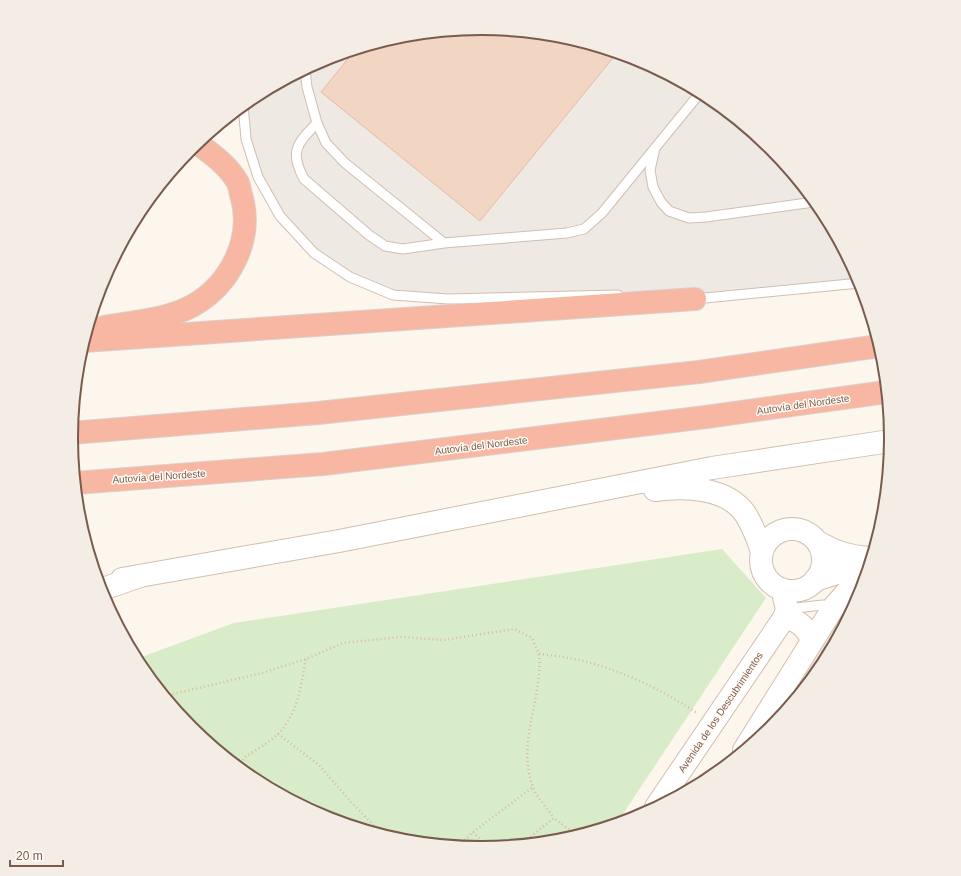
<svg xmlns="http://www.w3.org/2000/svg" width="961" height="876" font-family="Arial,sans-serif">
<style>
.residential{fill:#f5e8da}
.industrial{fill:#efe9e4}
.green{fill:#d8ecc9}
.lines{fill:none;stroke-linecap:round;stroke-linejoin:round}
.stream{stroke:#a5d3da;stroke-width:5.5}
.building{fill:#f3d5c3;stroke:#e6bba3}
.service-casing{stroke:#d1beb0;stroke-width:11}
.tertiary-casing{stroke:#d1beb0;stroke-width:24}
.secondary-casing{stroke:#d6c0b0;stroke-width:24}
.motorway-casing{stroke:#dad1cd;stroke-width:24}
.path{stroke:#d9b8a5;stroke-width:2.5;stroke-dasharray:1 3;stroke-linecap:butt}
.service{stroke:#fff;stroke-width:9}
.tertiary{stroke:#fff;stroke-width:22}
.secondary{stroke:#fff;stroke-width:22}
.motorway{stroke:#f7b7a3;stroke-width:22}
.labels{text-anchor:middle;stroke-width:3;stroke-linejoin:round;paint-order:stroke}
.street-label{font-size:10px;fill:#7a5c4d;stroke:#fffaf3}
.rim{fill:none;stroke:#7a5c4d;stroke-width:2}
</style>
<rect width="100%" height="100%" fill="#fdf6ec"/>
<!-- residential -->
<path class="residential" d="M865,575L859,595L821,666L770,728Z"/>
<!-- industrial -->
<path class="industrial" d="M481,28L561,36L638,59L708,97L771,148L822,210L859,281L695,299L393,295L314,253L280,216L258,177L243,105L253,97L324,59L401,36Z"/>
<!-- green -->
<path class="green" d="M722,549L766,598L617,823L560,840L480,848L400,840L323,817L253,779L190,728L136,659L234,623Z"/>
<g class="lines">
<!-- stream -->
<path class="stream" d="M874,535L880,527"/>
</g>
<!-- building -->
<path class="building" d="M481,28L561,36L617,53L480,221L321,92L355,50L401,36Z"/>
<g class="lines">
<defs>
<path id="service" d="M305,69L307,87L317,123L326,143L345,163L444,243L567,233L584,229L602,213L655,148
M700,93L655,148L650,170L653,187L661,202L669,211L689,218L706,217L814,202
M243,105L246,139L258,177L280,216L314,253L350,277L393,295L448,299L618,295
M317,123C297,144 289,151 304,179L369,235L385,246L403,249L444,243
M695,299L860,283
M787,609L823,605L851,611"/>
<path id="tertiary" d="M655,490C685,486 728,487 746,515C753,527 758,539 762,552
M761 560a31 31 0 1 1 62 0a31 31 0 1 1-62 0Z
M818,542C835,552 850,557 871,558
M122,579L339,541L712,468L890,441
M815,580L840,572L868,567
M784,618C799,620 805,627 812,639
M744,750L833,608L854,584L865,575
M656,807L784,618L787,609L782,589"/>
<path id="secondary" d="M100,590L140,576"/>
<path id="motorway" d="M104,327C132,322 166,320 192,306C230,285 253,240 242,198C240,193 240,188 238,183C229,166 212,154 197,143
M84,341L695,299
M71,433L318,413L699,372L879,346
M75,483L323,464L706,417L886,392"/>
</defs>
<!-- service casing -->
<use href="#service" class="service-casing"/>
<!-- tertiary casing -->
<use href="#tertiary" class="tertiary-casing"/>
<!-- secondary casing -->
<use href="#secondary" class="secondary-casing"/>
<!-- motorway casing -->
<use href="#motorway" class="motorway-casing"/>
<!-- path -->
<path class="path" d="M539,654C543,699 516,742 533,787C537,798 547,808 554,818
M165,696L262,673L306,659L343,643L401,637L444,640L514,629L532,638L539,654C598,659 648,681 697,713
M278,734L319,765L351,802L383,835
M262,784L242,763L244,758C255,750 269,743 279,733C298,713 301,685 306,659
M473,832L488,847
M521,844L554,818L576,835
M459,846L473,832L533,787"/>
<!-- service -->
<use href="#service" class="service"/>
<!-- tertiary -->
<use href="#tertiary" class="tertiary"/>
<!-- secondary -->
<use href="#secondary" class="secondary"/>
<!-- motorway -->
<use href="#motorway" class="motorway"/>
</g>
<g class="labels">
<!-- street labels -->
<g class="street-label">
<text transform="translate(803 404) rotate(-8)" y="4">Autovía del Nordeste</text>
<text transform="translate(481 445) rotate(-7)" y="4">Autovía del Nordeste</text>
<text transform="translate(159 476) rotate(-4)" y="4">Autovía del Nordeste</text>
<text transform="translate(720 712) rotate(-56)" y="4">Avenida de los Descubrimientos</text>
</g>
</g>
<!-- crop -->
<path d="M0 0H961V876H0ZM78 438a403 403 0 1 1 806 0a403 403 0 1 1-806 0Z" fill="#f4ede6" fill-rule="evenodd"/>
<path class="rim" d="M78 438a403 403 0 1 1 806 0a403 403 0 1 1-806 0Z"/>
<!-- scale -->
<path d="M10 860v6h53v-6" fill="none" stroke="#7a5c4d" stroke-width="2"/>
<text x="16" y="860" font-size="12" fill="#7a5c4d" stroke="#fffaf3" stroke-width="3" paint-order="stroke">20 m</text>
</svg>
